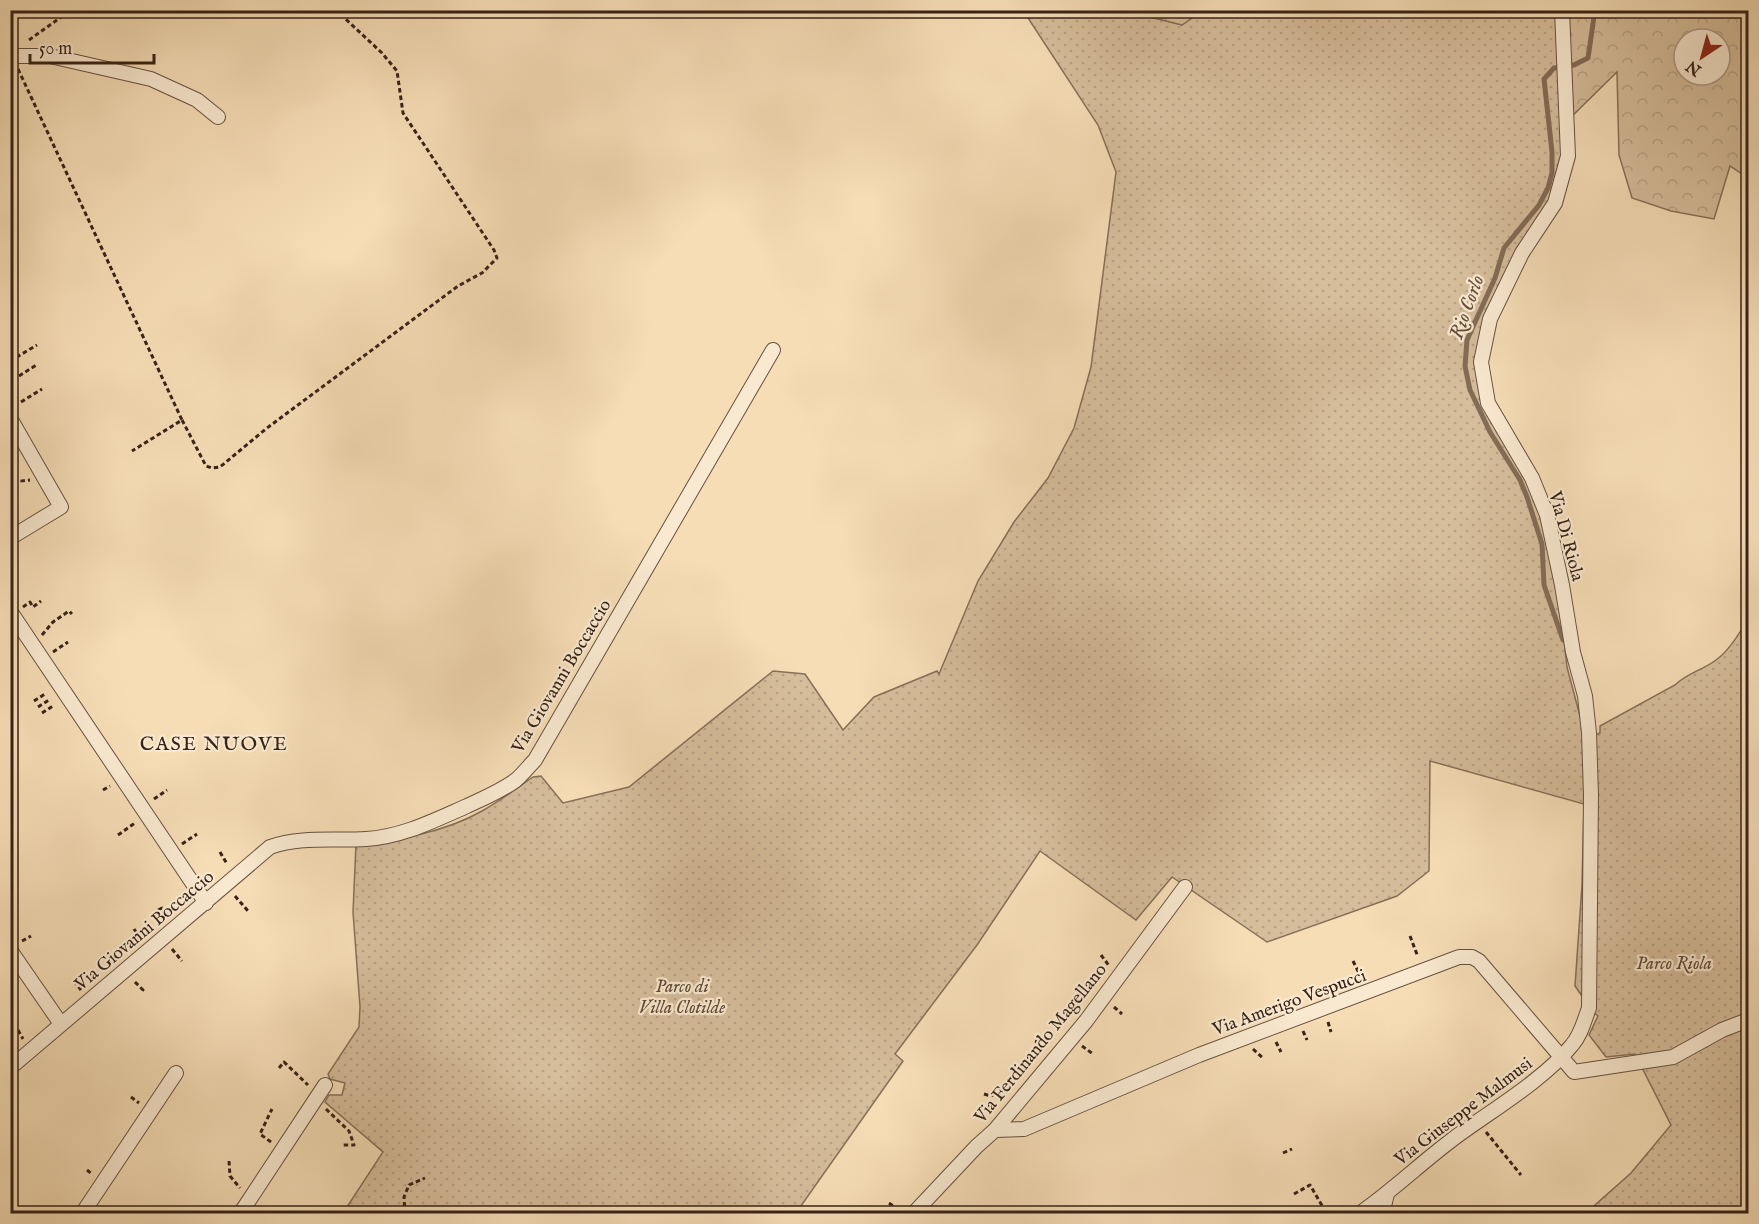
<svg xmlns="http://www.w3.org/2000/svg" width="1759" height="1224" font-family="'IM FELL English',serif">
<style>
.grass{fill:url(#grass-dots);stroke:#86705a;stroke-width:1.5}
.forest{fill:url(#forest-crowns);stroke:#86705a;stroke-width:1.5;fill-rule:evenodd}
.lines{fill:none;stroke-linecap:round;stroke-linejoin:round}
.stream{stroke:#836c56;stroke-width:5}
.minor-casing{stroke:#675140;stroke-width:16}
.path{stroke:#372218;stroke-width:3;stroke-dasharray:4.5 3;stroke-linecap:butt}
.minor{stroke:#f9e9d0;stroke-width:14}
.labels{text-anchor:middle;stroke-width:4.5;stroke-linejoin:round;paint-order:stroke}
.street-label{font-size:18px;fill:#372218;stroke:#f9e9d0}
.park-label{font-size:18px;font-style:italic;fill:#5f4939;stroke:#f9e9d0}
.water-label{font-size:20px;font-style:italic;fill:#634d3c;stroke:#f9e9d0}
.neighbourhood-label{font-size:20px;letter-spacing:1.5px;fill:#372218;stroke:#f9e9d0}
</style>
<defs>
<pattern id="grass-dots" width="8" height="8" patternUnits="userSpaceOnUse" patternTransform="scale(1.5)"><rect width="8" height="8" fill="#d6bd9b"/><path d="M2 2h.1M6 6h.1" fill="none" stroke="#b8a285" stroke-width="1.8" stroke-linecap="round"/></pattern>
<pattern id="forest-crowns" width="20" height="18" patternUnits="userSpaceOnUse" patternTransform="scale(1.5)"><rect width="20" height="18" fill="#d6bd9b"/><path d="M2 6a3 3 0 1 1 6 0M12 15a3 3 0 1 1 6 0" fill="none" stroke="#b8a285"/></pattern>
</defs>
<rect width="100%" height="100%" fill="#f6ddb6"/>
<filter id="stains"><feTurbulence type="fractalNoise" baseFrequency=".00333" numOctaves="4"/><feColorMatrix values="0 0 0 0 .2 0 0 0 0 .09 0 0 0 0 .02 0 0 0 .5 -.17"/></filter>
<radialGradient id="worn" r=".72"><stop offset=".6" stop-color="#630" stop-opacity="0"/><stop offset="1" stop-color="#630" stop-opacity=".3"/></radialGradient>
<!-- grass -->
<path class="grass" d="M1203,10L1559,11L1568,120L1558,203L1490,308L1479,382L1520,458L1555,559L1567,667L1586,739L1600,733V726L1675,685C1687,673 1703,670 1716,660C1730,650 1740,633 1748,618V1213H1586L1631,1173L1671,1125L1635,1054L1606,1057L1589,1035L1598,1016L1593,1012L1575,986L1582,885L1584,804L1430,761L1429,871L1397,896L1267,942L1172,877L1136,920L1040,851L977,945L895,1054L903,1061L796,1213H343L383,1152L325,1102L329,1095H342L345,1083L330,1079L328,1074L359,1027L360,1007L353,912L356,844C395,842 447,831 482,811C500,801 517,788 533,777L541,776L563,803L629,787L773,671L805,674L843,730L874,697L937,671L939,674L978,581L1014,522L1048,478L1074,428L1091,367L1116,172L1098,125L1028,18L1056,11H1126L1182,25Z"/>
<!-- forest -->
<path class="forest" d="M1126,11H1202L1182,25Z
M1559,11H1748V178L1730,166L1714,219L1671,211L1632,198L1619,155L1617,72L1568,120ZM1684,39H1720V75H1684Z"/>
<g class="lines">
<!-- stream -->
<path class="stream" d="M1563,640L1544,585L1542,544L1527,497L1520,480L1490,432L1470,390L1465,366L1467,340L1495,278L1504,248L1539,205L1548,188L1552,173V152L1544,79L1554,68L1574,65L1588,58L1595,10"/>
<defs>
<path id="minor" d="M10,56H50L151,79L197,100L218,117
M10,418L61,507L10,538
M10,611L206,903
M10,950L61,1024
M10,1068L270,847C301,836 334,841 366,839C402,837 435,820 467,806C484,798 501,791 516,780C523,774 529,766 535,760L773,350
M995,1130L1024,1129L1199,1055L1459,957H1472L1479,961L1574,1072L1673,1057L1722,1030L1748,1020
M82,1214L176,1073
M240,1214L325,1085
M913,1214L977,1146L995,1130L1086,1021L1185,887
M1359,1214C1392,1191 1421,1163 1453,1139C1489,1112 1544,1080 1572,1045C1581,1035 1584,1021 1589,1008L1591,795L1589,733L1585,696L1573,652L1562,585L1547,515L1532,478L1488,403L1481,362L1490,319L1522,253L1555,203L1568,156L1562,10
M1382,1214L1387,1194"/>
</defs>
<!-- minor casing -->
<use href="#minor" class="minor-casing"/>
<!-- path -->
<path class="path" d="M29,40L71,10
M18,69L182,420L132,451
M10,319L12,318
M10,361L37,345
M19,376L38,364
M21,402L42,389
M182,420L206,466L212,468L220,467L267,428L458,286L482,273L497,258L494,250L403,113L397,71L382,53L336,10
M10,464L18,460
M13,482L30,480
M10,571L17,566
M10,573L13,577L10,579
M23,607L30,602L33,607L41,601
M42,635L53,622L69,611L72,614
M53,652L68,642
M34,701L45,694
M38,707L49,700
M42,713L53,706
M103,790L110,786
M154,799L167,790
M118,835L135,823
M182,844L197,834
M220,852L227,864
M235,896L248,911
M158,910L162,908L169,916
M134,929L140,938
M1410,936L1418,957
M22,941L31,936
M172,949L182,961
M1101,955L1110,967
M1353,961L1362,979
M74,981L81,990
M135,982L143,990L140,992
M1114,1007L1122,1014
M1328,1022L1331,1032
M18,1030L23,1039
M1303,1031L1307,1040
M1035,1041L1039,1042L1047,1032L1051,1034
M1276,1042L1281,1052
M1082,1046L1093,1054
M1253,1049L1264,1059
M279,1068L284,1062L308,1085
M984,1094L991,1096L998,1092L1003,1096
M131,1097L139,1103
M326,1109L349,1131L354,1145H343
M1486,1132L1521,1175
M271,1142L260,1134L272,1109
M1283,1153L1292,1149
M229,1161L230,1176L240,1188
M87,1170L92,1174
M1294,1194L1310,1185L1327,1214
M889,1203L900,1211
M405,1214L404,1197L409,1185L425,1178"/>
<!-- minor -->
<use href="#minor" class="minor"/>
</g>
<g class="labels">
<!-- street labels -->
<g class="street-label">
<text transform="translate(1567 536) rotate(75)" y="6">Via Di Riola</text>
<text transform="translate(561 676) rotate(-59)" y="6">Via Giovanni Boccaccio</text>
<text transform="translate(144 930) rotate(-40)" y="6">Via Giovanni Boccaccio</text>
<text transform="translate(1289 1002) rotate(-20)" y="6">Via Amerigo Vespucci</text>
<text transform="translate(1040 1043) rotate(-51)" y="6">Via Ferdinando Magellano</text>
<text transform="translate(1463 1111) rotate(-37)" y="6">Via Giuseppe Malmusi</text>
</g>
<!-- park labels -->
<g class="park-label">
<text x="1674" y="969">Parco Riola</text>
<text x="682" y="992">Parco di<tspan x="682" dy="21">Villa Clotilde</tspan></text>
</g>
<!-- water labels -->
<g class="water-label">
<text transform="translate(1466 307) rotate(-70)" y="7">Rio Corlo</text>
</g>
<!-- neighbourhood labels -->
<g class="neighbourhood-label">
<text x="214" y="750">CASE NUOVE</text>
</g>
</g>
<!-- margin -->
<rect width="1759" height="1224" fill="none" stroke="#f6ddb6" stroke-width="36"/>
<rect x="12" y="12" width="1735" height="1200" fill="none" stroke="#372218" stroke-width="3"/>
<rect x="18" y="18" width="1723" height="1188" fill="none" stroke="#372218" stroke-width="1.5"/>
<!-- north arrow -->
<g transform="translate(1702 57) rotate(216)"><circle r="28" fill="#f9e9d0" stroke="#ab9986" stroke-width="1.5"/>
<path d="M0-4.5L10 22L0 15L-10 22Z" fill="#8f2418"/>
<text y="-9" font-size="16" font-weight="bold" text-anchor="middle" fill="#372218">N</text>
</g>
<!-- scale -->
<path d="M30 54v9h124v-9" fill="none" stroke="#372218" stroke-width="3"/>
<text x="39" y="54" font-size="18" fill="#372218" stroke="#f9e9d0" stroke-width="4.5" paint-order="stroke">50 m</text>
<rect width="100%" height="100%" filter="url(#stains)"/>
<rect width="100%" height="100%" fill="url(#worn)"/>
</svg>
